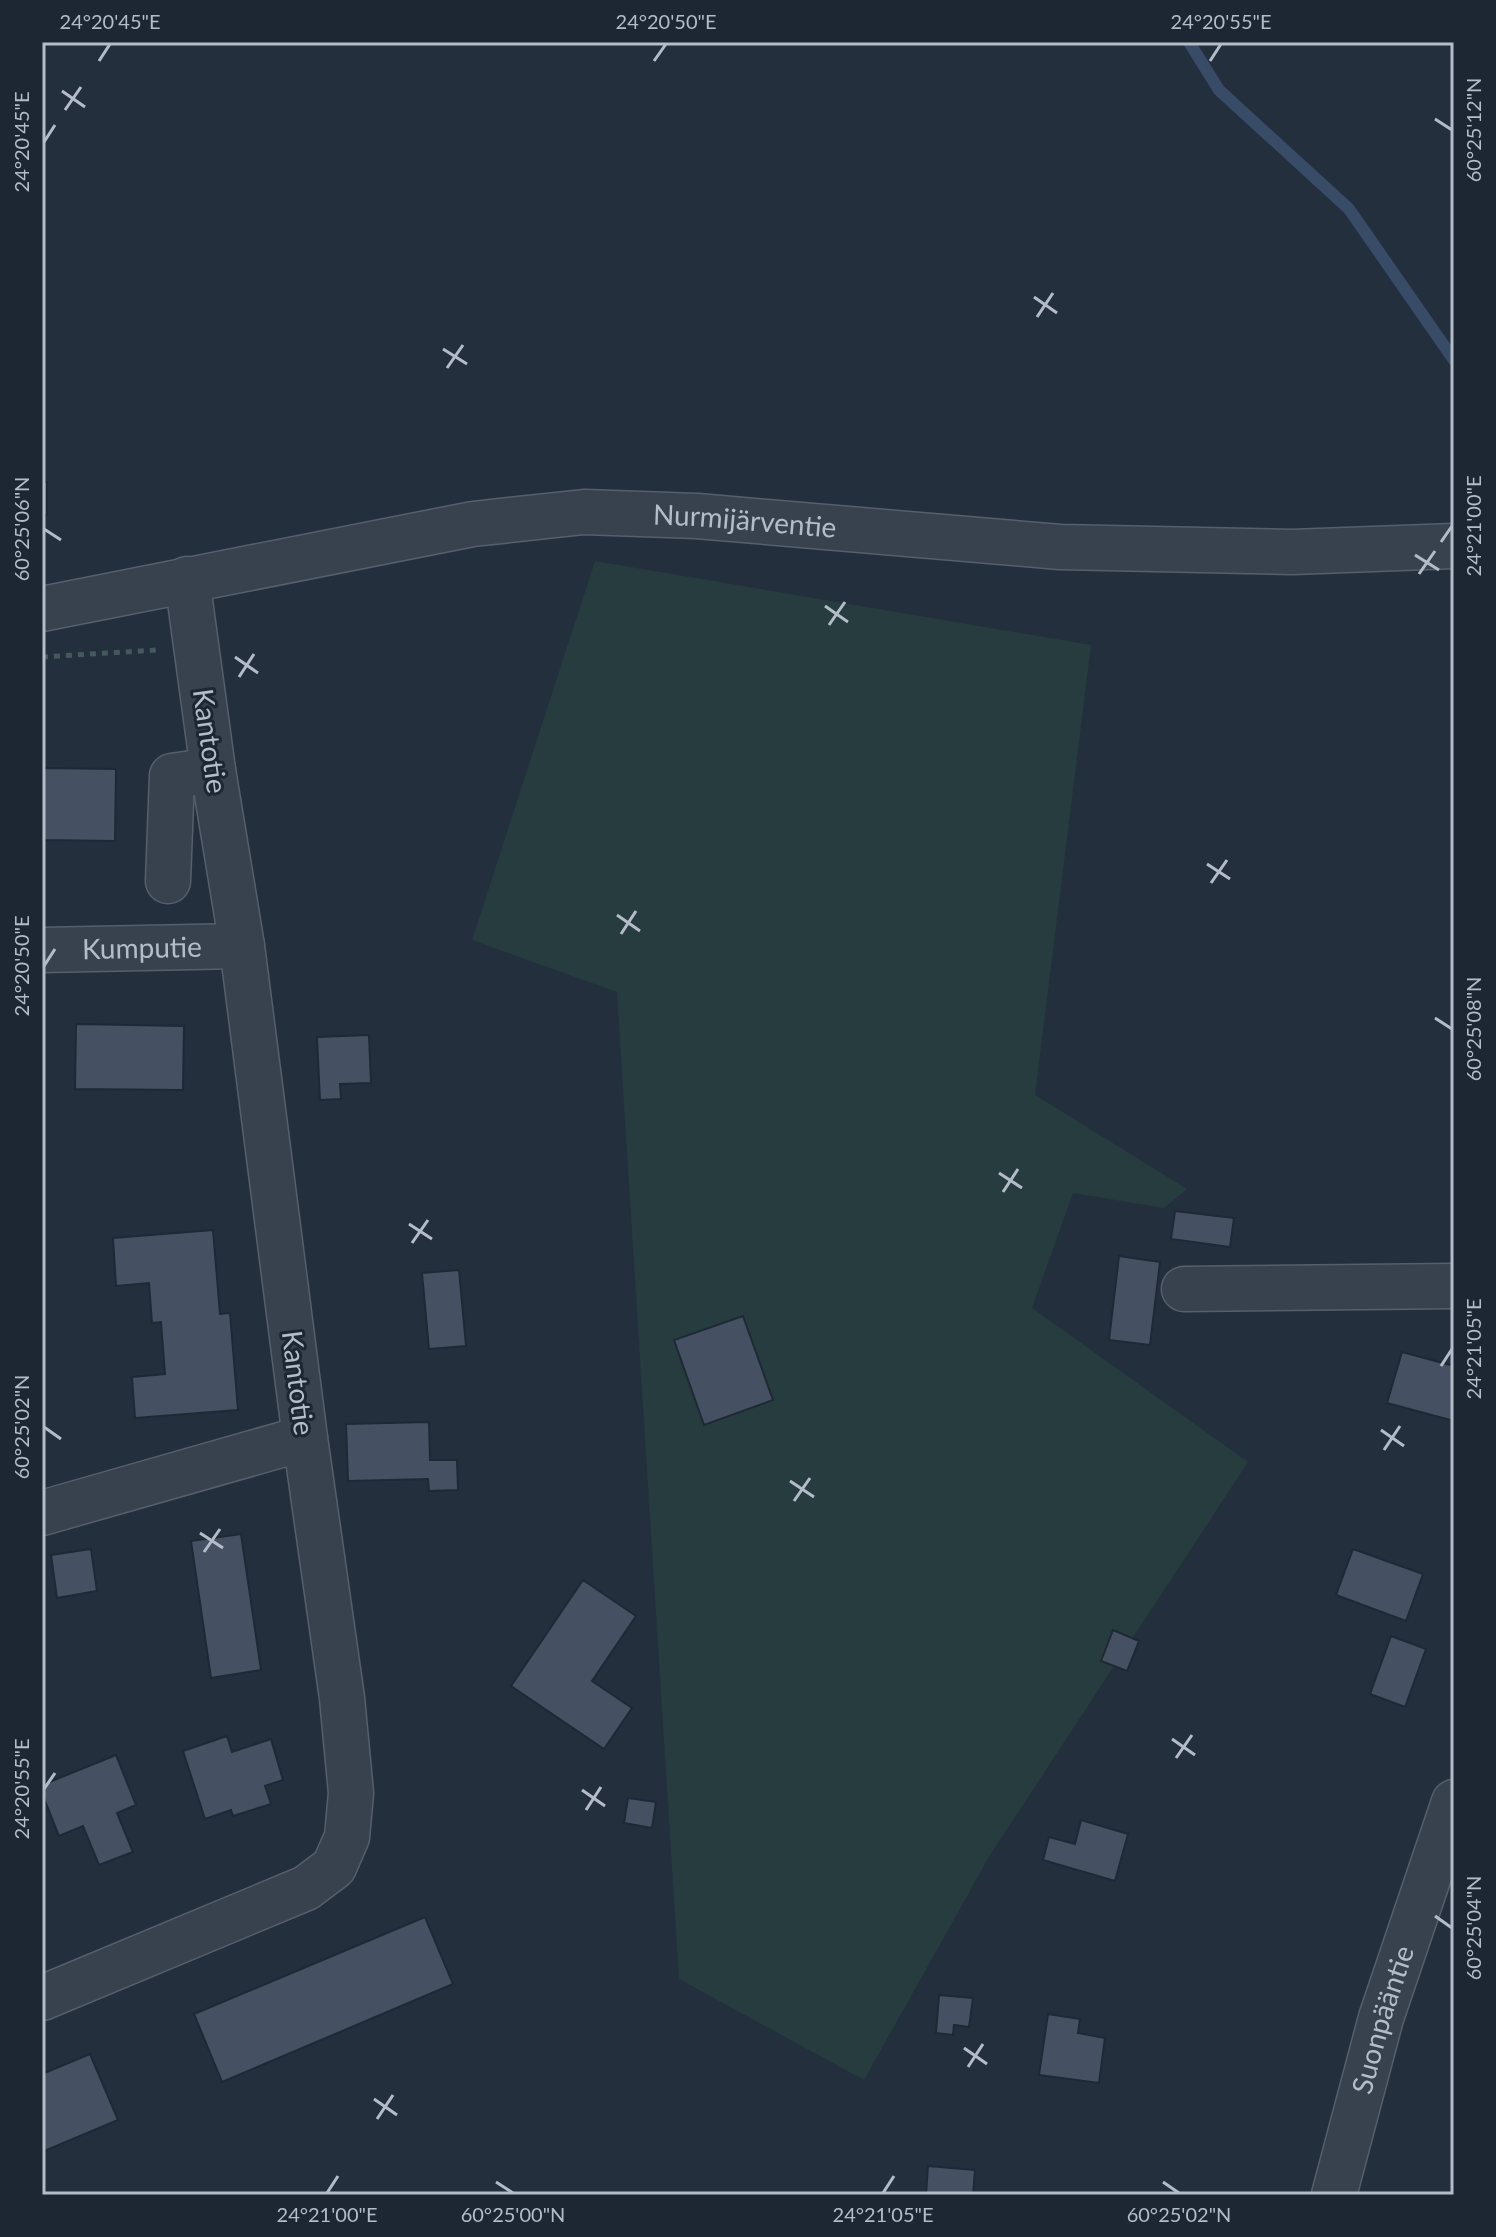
<svg xmlns="http://www.w3.org/2000/svg" width="1496" height="2237" font-family="Lato,sans-serif">
<style>
.green{fill:#263c3f}
.lines{fill:none;stroke-linecap:round;stroke-linejoin:round}
.stream{stroke:#394c67;stroke-width:12}
.building{fill:#455162;stroke:#1f2835;stroke-width:2}
.minor-casing{stroke:#565f6c;stroke-width:47}
.path{stroke:#44595c;stroke-width:5;stroke-dasharray:6 6;stroke-linecap:butt}
.minor{stroke:#38414e;stroke-width:44}
.ticks{fill:none;stroke:#b4bcc9;stroke-width:3}
.labels{text-anchor:middle;stroke-width:6;stroke-linejoin:round;paint-order:stroke}
.street-label{font-size:28px;fill:#b4bcc9;stroke:#1d2633}
.neatline{fill:none;stroke:#b4bcc9;stroke-width:3}
.ticks-label{font-size:20px;text-anchor:middle;fill:#b4bcc9}
</style>
<rect width="100%" height="100%" fill="#242f3e"/>
<!-- green -->
<path class="green" d="M595,561L1091,645L1035,1095L1187,1189L1164,1208L1073,1193L1032,1308L1248,1462L990,1855L864,2080L679,1979L617,992L472,940Z"/>
<g class="lines">
<!-- stream -->
<path class="stream" d="M1189,42L1219,90L1349,209L1454,360"/>
</g>
<!-- building -->
<path class="building" d="M42,482H47V515H42Z
M42,768L116,769L115,841L42,840Z
M76,1024L184,1026L183,1090L75,1089Z
M369,1035L371,1083L340,1084L341,1099L320,1100L317,1037Z
M1175,1211L1234,1218L1230,1247L1171,1239Z
M213,1230L220,1314L230,1313L238,1410L135,1418L132,1377L165,1374L161,1322L152,1323L149,1283L116,1286L113,1238Z
M1119,1256L1160,1262L1150,1345L1109,1340Z
M459,1270L466,1346L429,1349L422,1273Z
M743,1316L773,1400L704,1425L674,1340Z
M1402,1352L1454,1366V1421L1387,1403Z
M429,1422L430,1460H457L458,1490L429,1491L428,1479L348,1481L346,1424Z
M241,1534L261,1670L211,1678L191,1541Z
M91,1549L97,1591L57,1598L51,1555Z
M1353,1549L1423,1574L1406,1621L1336,1595Z
M583,1580L636,1616L592,1681L632,1708L604,1749L511,1686Z
M1113,1630L1139,1641L1127,1671L1101,1661Z
M1391,1636L1426,1649L1405,1707L1370,1694Z
M227,1736L232,1752L271,1739L283,1780L265,1786L271,1804L233,1816L231,1810L205,1819L183,1751Z
M116,1755L136,1805L117,1813L133,1852L99,1865L83,1826L59,1836L42,1793V1785Z
M628,1798L656,1802L652,1828L624,1823Z
M1081,1820L1128,1834L1115,1881L1043,1860L1049,1837L1075,1844Z
M425,1917L453,1984L222,2082L194,2014Z
M939,1995L973,1998L969,2027L954,2025L953,2035L936,2033Z
M1048,2014L1080,2019L1078,2033L1105,2038L1099,2083L1039,2075Z
M90,2054L118,2120L42,2152V2074Z
M928,2166L975,2170L973,2195H926Z"/>
<g class="lines">
<defs>
<g id="minor">
<path id="s1" d="M42,609L473,524L584,512L697,516L1060,547L1292,552L1454,546"/>
<path d="M168,881L172,776L213,770"/>
<path id="s2" d="M42,950L242,946"/>
<path d="M1184,1289L1454,1286"/>
<path d="M42,1513L305,1438"/>
<path d="M42,1998L306,1888L334,1867L347,1837L351,1793L342,1698L305,1438L242,946L213,770L187,579"/>
<path id="s3" d="M1334,2195L1381,2018L1454,1802"/>
</g>
</defs>
<!-- minor casing -->
<use href="#minor" class="minor-casing"/>
<!-- path -->
<path class="path" d="M42,657L157,650"/>
<!-- minor -->
<use href="#minor" class="minor"/>
</g>
<!-- ticks -->
<path class="ticks" d="M99,61L110,44M654,61L666,44M1210,61L1221,44M62,91L85,107M65,110L81,87M1435,119L1452,130M44,142L55,125M1034,297L1057,313M1037,317L1053,293M443,349L467,364M447,368L463,345M44,529L61,540M1441,542L1452,526M1415,555L1439,570M1419,574L1435,551M825,606L848,622M829,625L845,602M235,657L258,673M239,677L254,654M1207,864L1230,879M1211,883L1227,860M617,915L640,931M621,934L636,911M44,966L55,949M1435,1018L1452,1029M999,1173L1022,1188M1003,1192L1018,1169M409,1224L432,1239M412,1243L428,1220M1441,1366L1452,1349M44,1427L61,1439M1381,1430L1404,1446M1384,1450L1400,1426M790,1481L814,1497M794,1501L810,1478M200,1533L223,1548M204,1552L220,1529M1172,1739L1195,1755M1176,1758L1192,1735M44,1789L55,1773M582,1790L605,1806M586,1810L601,1787M1435,1916L1452,1928M964,2048L987,2064M968,2067L983,2044M374,2099L397,2115M377,2119L393,2095M496,2182L513,2193M1163,2182L1179,2193M327,2193L338,2176M883,2193L894,2176"/>
<g class="labels">
<!-- street labels -->
<g class="street-label">
<text dy="10" stroke="none"><textPath href="#s1" startOffset="712">Nurmijärventie</textPath></text>
<text transform="translate(210 741) rotate(82)" y="10">Kantotie</text>
<text dy="10" stroke="none"><textPath href="#s2" startOffset="100">Kumputie</textPath></text>
<text transform="translate(298 1383) rotate(83)" y="10">Kantotie</text>
<text dy="10" stroke="none"><textPath href="#s3" startOffset="182">Suonpääntie</textPath></text>
</g>
</g>
<!-- border -->
<rect width="1496" height="2237" fill="none" stroke="#1d2633" stroke-width="88"/>
<rect x="44" y="44" width="1408" height="2149" class="neatline"/>
<g class="ticks-label">
<text x="110" y="29">24°20'45"E</text>
<text x="666" y="29">24°20'50"E</text>
<text x="1221" y="29">24°20'55"E</text>
<text transform="translate(1474 130) rotate(-90)" y="7">60°25'12"N</text>
<text transform="translate(22 142) rotate(-90)" y="7">24°20'45"E</text>
<text transform="translate(1474 526) rotate(-90)" y="7">24°21'00"E</text>
<text transform="translate(22 529) rotate(-90)" y="7">60°25'06"N</text>
<text transform="translate(22 966) rotate(-90)" y="7">24°20'50"E</text>
<text transform="translate(1474 1029) rotate(-90)" y="7">60°25'08"N</text>
<text transform="translate(1474 1349) rotate(-90)" y="7">24°21'05"E</text>
<text transform="translate(22 1427) rotate(-90)" y="7">60°25'02"N</text>
<text transform="translate(22 1789) rotate(-90)" y="7">24°20'55"E</text>
<text transform="translate(1474 1928) rotate(-90)" y="7">60°25'04"N</text>
<text x="327" y="2222">24°21'00"E</text>
<text x="513" y="2222">60°25'00"N</text>
<text x="883" y="2222">24°21'05"E</text>
<text x="1179" y="2222">60°25'02"N</text>
</g>
</svg>
